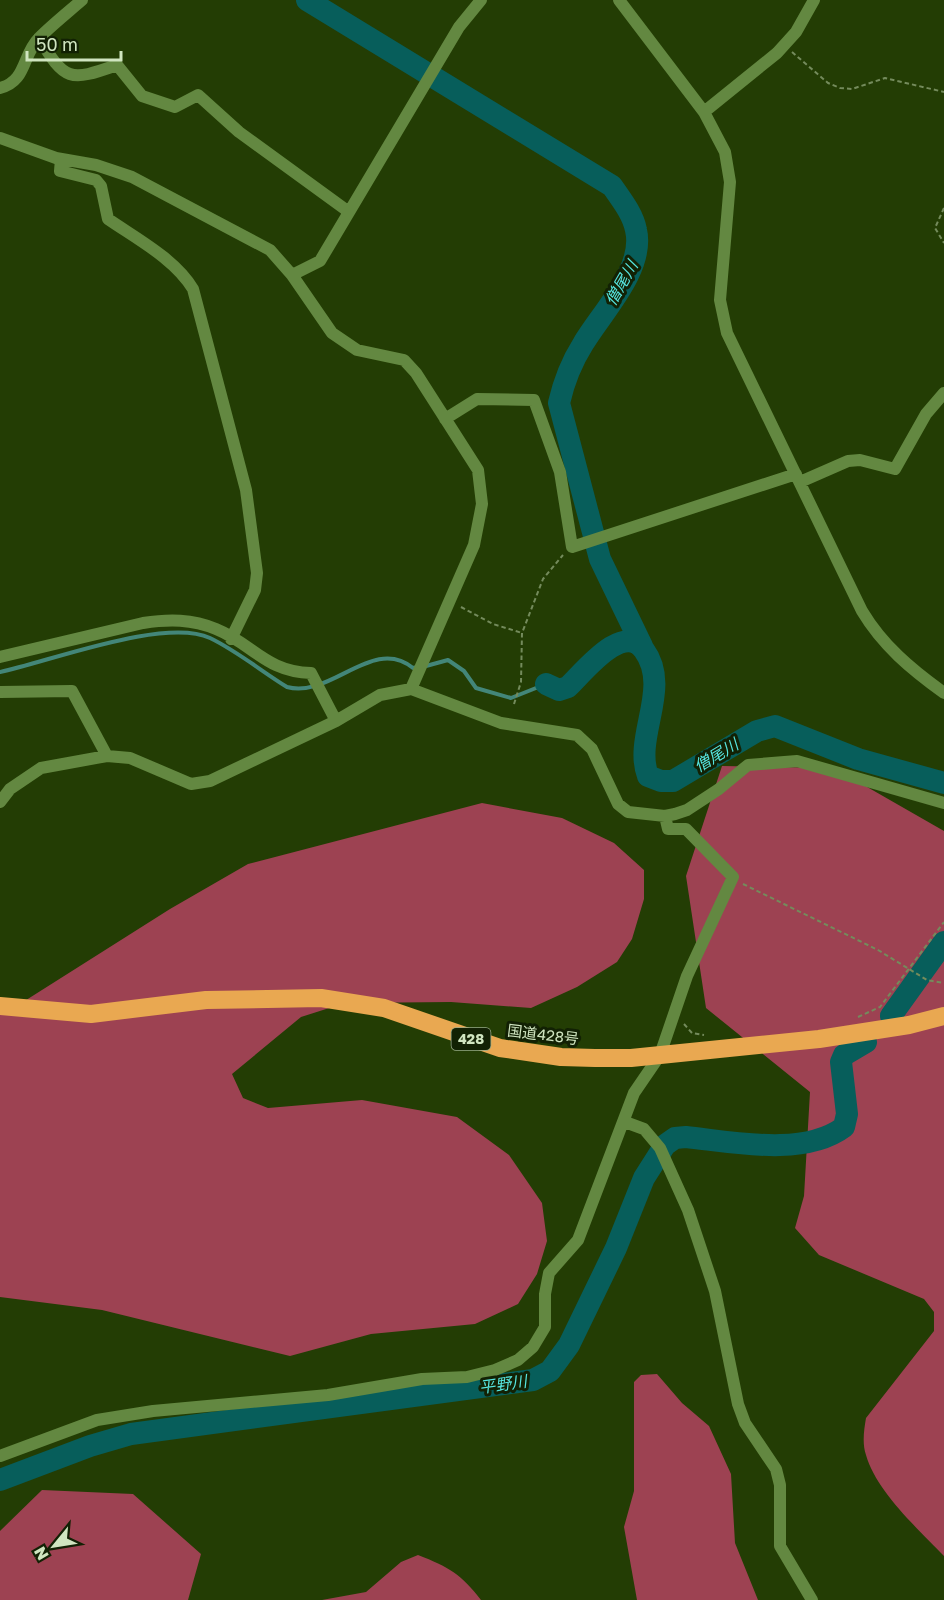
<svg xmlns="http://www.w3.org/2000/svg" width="944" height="1600" font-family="'Golos Text','Noto Sans JP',sans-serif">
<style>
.forest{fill:#9d4252}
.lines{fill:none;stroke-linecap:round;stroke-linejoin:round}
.stream{stroke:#438679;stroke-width:4}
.river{stroke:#075e5b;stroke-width:22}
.path{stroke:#748b5c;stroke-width:2;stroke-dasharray:4.5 3;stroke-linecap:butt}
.street{stroke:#638841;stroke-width:12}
.highway{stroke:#e9a851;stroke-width:18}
.labels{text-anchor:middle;stroke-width:6;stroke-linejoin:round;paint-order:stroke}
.shield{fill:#122104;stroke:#97aa88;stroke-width:1.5}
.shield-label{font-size:14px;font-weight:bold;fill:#d0e5c0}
.street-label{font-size:15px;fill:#d0e5c0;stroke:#122104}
.water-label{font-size:16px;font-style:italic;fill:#56e4df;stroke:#122104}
</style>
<rect width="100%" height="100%" fill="#233d04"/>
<!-- forest -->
<path class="forest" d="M722,766L834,768L944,831V1556C919,1530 876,1491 866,1455C862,1443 864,1430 866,1418L934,1331V1312L924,1299L819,1255L795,1228L804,1196L810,1092L706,1008L686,876Z
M482,803L562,818L614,843L644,870V899L632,939L617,962L577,987L531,1008L451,1002L345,1003L301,1017L232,1074L243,1098L268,1108L362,1100L457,1117L509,1155L542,1203L547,1241L537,1274L518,1304L475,1324L371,1334L290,1356L102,1310L0,1297V1007L23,1002L170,909L248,864Z
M657,1374L682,1403L709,1426L731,1474L735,1543L758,1600H637L624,1527L634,1491V1382L641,1375Z
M42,1490L133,1494L201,1554L188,1600H0V1531Z
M418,1555C449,1567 461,1574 481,1600H322L366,1592L401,1562Z"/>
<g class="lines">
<!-- stream -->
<path class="stream" d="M426,666L448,660L464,671L476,688L511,698L546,684
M0,672C51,661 165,617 210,638C237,651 261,671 287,687C331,699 373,635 413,668L418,667"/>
<!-- river -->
<path class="river" d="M307,0L612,186C621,199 633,214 636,230C645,269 602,312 583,344C571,363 564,381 559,403L600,559L642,646
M546,684L559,690L568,687C584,672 623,621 644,650C672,688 633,737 648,776L661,781H673L757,731L775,726L858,759L944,783
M891,1016L944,942
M0,1480L90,1446L131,1434L533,1380L550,1371L569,1345L616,1248L644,1178L665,1145L675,1138L686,1137C733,1142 804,1157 844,1127L847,1114L841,1062L844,1055L866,1042"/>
<!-- path -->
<path class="path" d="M792,52L828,83L840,88L852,89L885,78L944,92
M944,208L935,228L944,243
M461,607L493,624L522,633
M514,704L521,682L522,633L543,579L563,555
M743,884L878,950L927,980L944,983
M858,1017L880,1007L944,922
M684,1024L692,1033L704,1035"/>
<!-- street -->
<path class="street" d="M619,0L704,112L725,152L730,182L720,300L727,333L862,611C883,646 911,669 944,693
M39,38C65,81 69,82 117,65L142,96L175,107L198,95L239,132L349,212
M0,88C27,81 22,55 39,38C52,25 67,13 82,0
M704,112L777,53L796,32L814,0
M0,138L56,158L96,165L132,177L270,250L292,275L332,333L357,350L404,360L416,373L478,470L482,504L474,545L411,689
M61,159L60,171L96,180L101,186L108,219C137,239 175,259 193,289L246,490L257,573L255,590L231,639
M292,275L320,261L459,27L481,0
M445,419L477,399L534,400L560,472L572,547L796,474
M800,482L848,461L860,460L895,469L926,414L944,393
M0,657L143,623C169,619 192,619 216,629C253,644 266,672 311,673L336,721
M0,692L72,691L107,756
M0,802L10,789L41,768L107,756L130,758L191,784L210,781L336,721L380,695L411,689L501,723L577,735L592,749L618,804L628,812L665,816L675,814L687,810L719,789L748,765L797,761L944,803
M625,1122L644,1129L660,1148L688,1210L715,1291L738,1404L745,1423L776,1469L780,1485V1546L812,1600
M0,1456L97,1420L153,1411L328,1395L422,1379L467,1377L495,1370L518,1360L533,1347L545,1327V1294L549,1273L578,1240L634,1093L660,1055L687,976L733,877L686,829H668L665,816"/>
<!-- highway -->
<path class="highway" d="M0,1006L91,1014L206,1000L321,998L384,1008L500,1048L561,1057L595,1058H631L819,1039L909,1025L944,1016"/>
</g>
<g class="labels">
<!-- shield labels -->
<rect class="shield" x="451.5" y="1028" width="39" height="22" rx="4.5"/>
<g class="shield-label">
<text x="471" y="1044">428</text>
</g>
<!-- street labels -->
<g class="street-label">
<text transform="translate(543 1035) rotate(7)" y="5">国道428号</text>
</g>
<!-- water labels -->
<g class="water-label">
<text transform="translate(621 283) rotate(-60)" y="6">僧尾川</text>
<text transform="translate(716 755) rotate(-31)" y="6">僧尾川</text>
<text transform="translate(503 1384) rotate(-8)" y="6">平野川</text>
</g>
</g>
<!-- north arrow -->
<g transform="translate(54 1546) rotate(240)" stroke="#122104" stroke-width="4.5" paint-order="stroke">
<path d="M0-4.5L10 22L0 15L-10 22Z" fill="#d0e5c0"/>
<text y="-9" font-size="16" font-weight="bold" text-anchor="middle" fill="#d0e5c0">N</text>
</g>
<!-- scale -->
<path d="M27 51v9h94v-9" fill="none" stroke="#d0e5c0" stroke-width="3"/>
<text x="36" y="51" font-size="18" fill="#d0e5c0" stroke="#122104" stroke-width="4.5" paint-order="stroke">50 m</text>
</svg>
